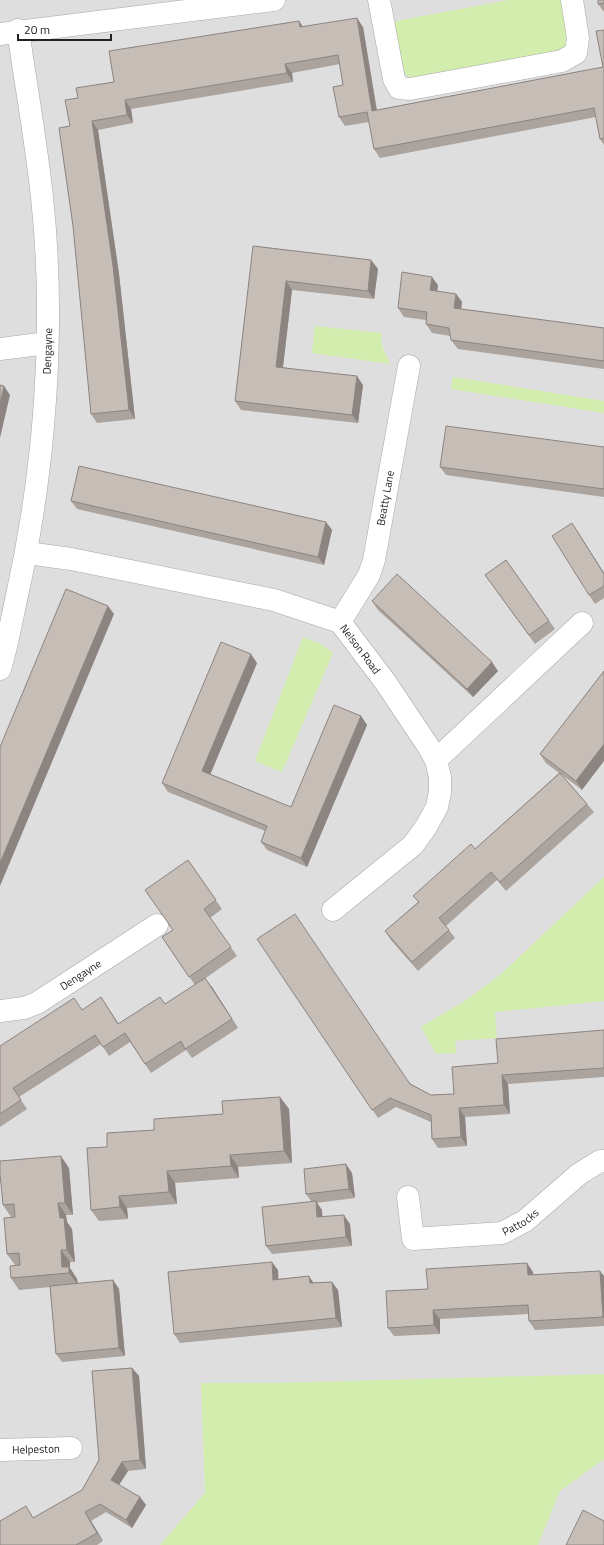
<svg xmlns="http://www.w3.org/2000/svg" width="604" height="1545" font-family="'Titillium Web',sans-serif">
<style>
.residential{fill:#dfdede;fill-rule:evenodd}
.grass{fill:#d2edad}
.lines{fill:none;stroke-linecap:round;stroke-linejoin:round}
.minor-casing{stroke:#a8a8a8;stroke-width:23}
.minor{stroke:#fff;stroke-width:22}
.wall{fill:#aba39d}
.shaded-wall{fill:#8b8480}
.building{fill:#c7bdb7;stroke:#8b8480}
.labels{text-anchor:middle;stroke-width:3;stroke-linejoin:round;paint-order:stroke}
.street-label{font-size:11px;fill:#212121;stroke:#fff}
</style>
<rect width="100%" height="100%" fill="#f2eee8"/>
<!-- residential -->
<path class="residential" d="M0,0H509L391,22L568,38L561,0H604V401L453,377L451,389L604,413V877L500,975L466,1000L421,1027L456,1053L455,1041L495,1012L604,1001V1374L276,1383H201L205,1493L160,1545H0ZM315,326L381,333V340L389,364L312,353Z
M604,1459V1545H538L560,1491Z"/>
<!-- grass -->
<path class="grass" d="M509,0H561L568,38L566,49L416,82C394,71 395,45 391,22Z
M315,326L381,333L382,345L390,364L312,353Z
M453,377L604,401V413L451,389Z
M303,637L323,645L333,653L282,772L255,761Z
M604,877V1001L495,1012L497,1038L455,1041L456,1053L436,1054L421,1027L466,1000L500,975Z
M604,1374V1459L560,1491L538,1545H160L205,1493L201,1383H276Z"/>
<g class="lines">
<defs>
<g id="minor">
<path d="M379,0L394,79L399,88L410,89L562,61L576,53L578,38L572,0"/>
<path d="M0,34L274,0"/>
<path d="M0,349L47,343"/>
<path id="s1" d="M27,553L71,559L274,600L340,622L386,683L428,746L436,760L440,777V792L437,807L426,827L413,845L333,910"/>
<path id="s2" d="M340,622L369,575L374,560L409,366"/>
<path id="s3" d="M0,669C7,646 11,623 16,600C45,471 56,328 42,197C36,141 26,86 18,30"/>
<path d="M436,760L582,623"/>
<path id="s4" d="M0,1011L24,1008L37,1003L157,925"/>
<path id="s5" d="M408,1197L413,1239L502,1233L525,1221L579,1174L600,1161H604"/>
<path id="s6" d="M0,1450L71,1448"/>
</g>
</defs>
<!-- minor casing -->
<use href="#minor" class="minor-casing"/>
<!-- minor -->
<use href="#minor" class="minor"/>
</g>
<!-- wall -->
<path class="wall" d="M604,0V12L598,4Z
M299,21L303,27H363L377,110L603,67L604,30V145L600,139L596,117L380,158L374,149L369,122L345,126L339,117L343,85L340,64L292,73L293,82L131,109L133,123L98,130L119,274L135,419L97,423L91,414L70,126L78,98L114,82Z
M253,246L371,260L378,269L374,299L292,290L283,367L363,385L358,423L241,410L235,401Z
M438,285L437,291L456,294L462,302L461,309L604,328V369L458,349L451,340V336L432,333L426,324V320L404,317L398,308Z
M604,447V497L446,475L440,467Z
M71,501L326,522L332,530L324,565L77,509Z
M578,532L604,573V598L595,604L589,595Z
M506,560L555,629L535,644L485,575Z
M372,601L498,671L473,697L378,610Z
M257,663L210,774L291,807L361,716L367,725L307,867L267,850L261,842L265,831L168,792L162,783Z
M604,671L582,790L561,774L587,804L594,812L506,891L497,880L446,926L455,938L418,971L391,940L385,931L418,902L413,896L475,849L559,773L546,763L540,754Z
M188,860L222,909L210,918L237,956L200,982L212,987L238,1028L192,1058L186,1050L151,1073L130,1042L109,1056L101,1044L19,1097L27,1109L0,1127V1046L82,1010L107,1006L119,1024L166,1004L195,985L162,937L173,930Z
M257,939L411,1084L431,1095L454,1094L498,1063L604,1030V1077L508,1084L510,1114L465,1117L467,1146L438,1148L432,1139L431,1122L396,1107L378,1118Z
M280,1097L289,1109L292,1163L238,1167L239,1178L175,1183L177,1204L127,1208L128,1219L99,1221L91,1210L107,1147L154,1130L223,1114Z
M69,1168L73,1215H66L67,1222L72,1229L75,1262H70V1268L77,1279L78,1284L113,1280L119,1289L125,1356L62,1362L56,1354L50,1287L19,1290L11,1278L15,1265L7,1254L11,1217L3,1205Z
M352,1173L355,1198L316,1203L322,1210V1217L350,1224L352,1246L272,1254L266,1246L312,1202L306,1194Z
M278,1270V1279L309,1276L313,1283L338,1290L342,1327L180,1343L174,1334Z
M533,1272V1274L604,1276V1326L535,1330L529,1321L528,1314L440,1319V1334L394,1336L388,1328L428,1289Z
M132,1368L139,1376L146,1469L128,1471L119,1485L140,1497L146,1505L132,1528L106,1512L91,1521L103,1541L97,1545H0L34,1518L82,1490L99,1460Z"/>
<!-- shaded-wall -->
<path class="shaded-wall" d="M357,18L363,27L378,119L372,111Z
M299,21L305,30L300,27Z
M285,64L292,73L293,82L287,73Z
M125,100L131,109L133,123L127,115Z
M92,121L98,130L119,274L135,419L129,410Z
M371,260L378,269L374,299L368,291Z
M432,277L438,285L436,299L430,290Z
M286,281L292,290L282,375L276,367Z
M456,294L462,302L460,317L454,308Z
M357,376L363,385L358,423L352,415Z
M4,386L10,395L0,438V404Z
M326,522L332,530L324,565L318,557Z
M572,523L604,573V574Z
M108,606L114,614L0,886V863Z
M251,654L257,663L208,780L202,771Z
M492,662L498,671L473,697L467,689Z
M361,716L367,725L307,867L301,858Z
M604,744V761L582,790L576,781Z
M205,978L212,987L238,1028L232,1019Z
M502,1075L508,1084L510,1114L504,1105Z
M280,1097L289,1109L292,1163L284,1151Z
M459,1108L465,1117L467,1146L461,1137Z
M230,1155L238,1167L239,1178L231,1166Z
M61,1156L69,1168L73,1215L65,1203Z
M346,1164L352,1173L355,1198L349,1189Z
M167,1171L175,1183L177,1204L169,1192Z
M119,1196L127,1208L128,1219L120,1207Z
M316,1201L322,1210L323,1226L317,1217Z
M58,1203L66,1215L67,1222L72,1229L75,1262L67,1250L60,1218Z
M344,1215L350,1224L352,1246L346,1237Z
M61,1250L70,1262V1268L77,1279L78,1285L69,1273L62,1267Z
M272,1262L278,1270L279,1289L273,1280Z
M527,1263L533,1272L534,1283L528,1275Z
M600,1271L604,1276V1319L603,1317Z
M309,1276L315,1285L310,1283Z
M113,1280L119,1289L125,1356L119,1348Z
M332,1282L338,1290L342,1327L336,1318Z
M433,1310L440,1319V1334L434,1325Z
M132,1368L139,1376L146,1469L140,1460Z
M122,1462L128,1471L117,1488L111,1480Z
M140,1497L146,1505L132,1528L126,1520Z
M85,1512L91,1521L103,1541L97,1533Z"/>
<!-- building -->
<path class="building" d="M598,0H604V3L598,4Z
M357,18L372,111L603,67L596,31L604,30V138L600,139L594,108L374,149L367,112L339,117L333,87L343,85L338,55L285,64L287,73L125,100L127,115L92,121L113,266L129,410L91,414L73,226L59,128L70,126L65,100L78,98L76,88L114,82L109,51L299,21L300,27Z
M253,246L371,260L368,291L286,281L276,367L357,376L352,415L235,401Z
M402,272L432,277L430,290L456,294L454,308L604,328V361L451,340L449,328L426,324L427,312L398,308Z
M0,385L4,386L0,404Z
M446,426L604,447V489L440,467Z
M79,466L326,522L318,557L71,501Z
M572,523L604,574V586L589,595L552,536Z
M506,560L549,621L529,635L485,575Z
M397,574L492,662L467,689L372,601Z
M66,589L108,606L0,863V747Z
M221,642L251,654L202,771L291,807L334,705L361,716L301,858L261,842L267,826L162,783Z
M604,671V744L576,781L540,754Z
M560,773L587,804L500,882L491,872L439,918L449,930L412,962L385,931L419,902L413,896L471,844L475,849Z
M188,860L216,900L204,909L231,947L189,977L162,937L173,930L145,890Z
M295,914L410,1084L431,1095L454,1094L452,1067L498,1063L496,1039L604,1030V1068L502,1075L504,1105L459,1108L461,1137L432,1139L431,1115L390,1098L372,1110L257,939Z
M205,978L232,1019L185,1049L181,1041L145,1064L125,1033L103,1047L95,1035L13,1088L21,1100L0,1114V1046L74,998L82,1010L101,997L118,1024L160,997L165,1004Z
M280,1097L284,1151L230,1155L231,1166L167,1171L169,1192L119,1196L120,1207L91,1210L87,1148L107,1147V1133L154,1130V1119L223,1114L222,1101Z
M61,1156L65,1203H58L60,1218H64L67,1250H61L62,1267H69V1273L11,1278L10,1266L20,1265L19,1253L7,1254L4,1218L15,1217L14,1204L3,1205L0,1174V1161Z
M346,1164L349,1189L306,1194L304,1169Z
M316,1201L317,1217L344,1215L346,1237L266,1246L262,1207Z
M272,1262L273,1280L309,1276L310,1283L332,1282L336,1318L174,1334L168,1272Z
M527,1263L528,1275L600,1271L603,1317L529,1321L528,1305L433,1310L434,1325L388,1328L386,1291L428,1289L426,1269Z
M113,1280L119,1348L56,1354L50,1286Z
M132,1368L140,1460L122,1462L111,1480L140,1497L126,1520L100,1504L85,1512L97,1533L76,1545H0V1521L26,1506L33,1518L82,1490L99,1460L92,1371Z
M583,1510L604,1521V1545H566Z"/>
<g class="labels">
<!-- street labels -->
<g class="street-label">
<text dy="4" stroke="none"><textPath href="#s3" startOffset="322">Dengayne</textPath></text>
<text dy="4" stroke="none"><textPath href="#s2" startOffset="134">Beatty Lane</textPath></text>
<text dy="4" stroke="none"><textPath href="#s1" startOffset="355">Nelson Road</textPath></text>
<text dy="4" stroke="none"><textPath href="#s4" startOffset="90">Dengayne</textPath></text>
<text dy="4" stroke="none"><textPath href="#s5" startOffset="153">Pattocks</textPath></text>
<text dy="4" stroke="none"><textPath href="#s6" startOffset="36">Helpeston</textPath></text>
</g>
</g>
<!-- scale -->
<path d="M18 34v6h93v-6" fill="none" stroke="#212121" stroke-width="2"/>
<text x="24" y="34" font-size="12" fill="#212121" stroke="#ffffff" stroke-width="3" paint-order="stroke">20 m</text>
</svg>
